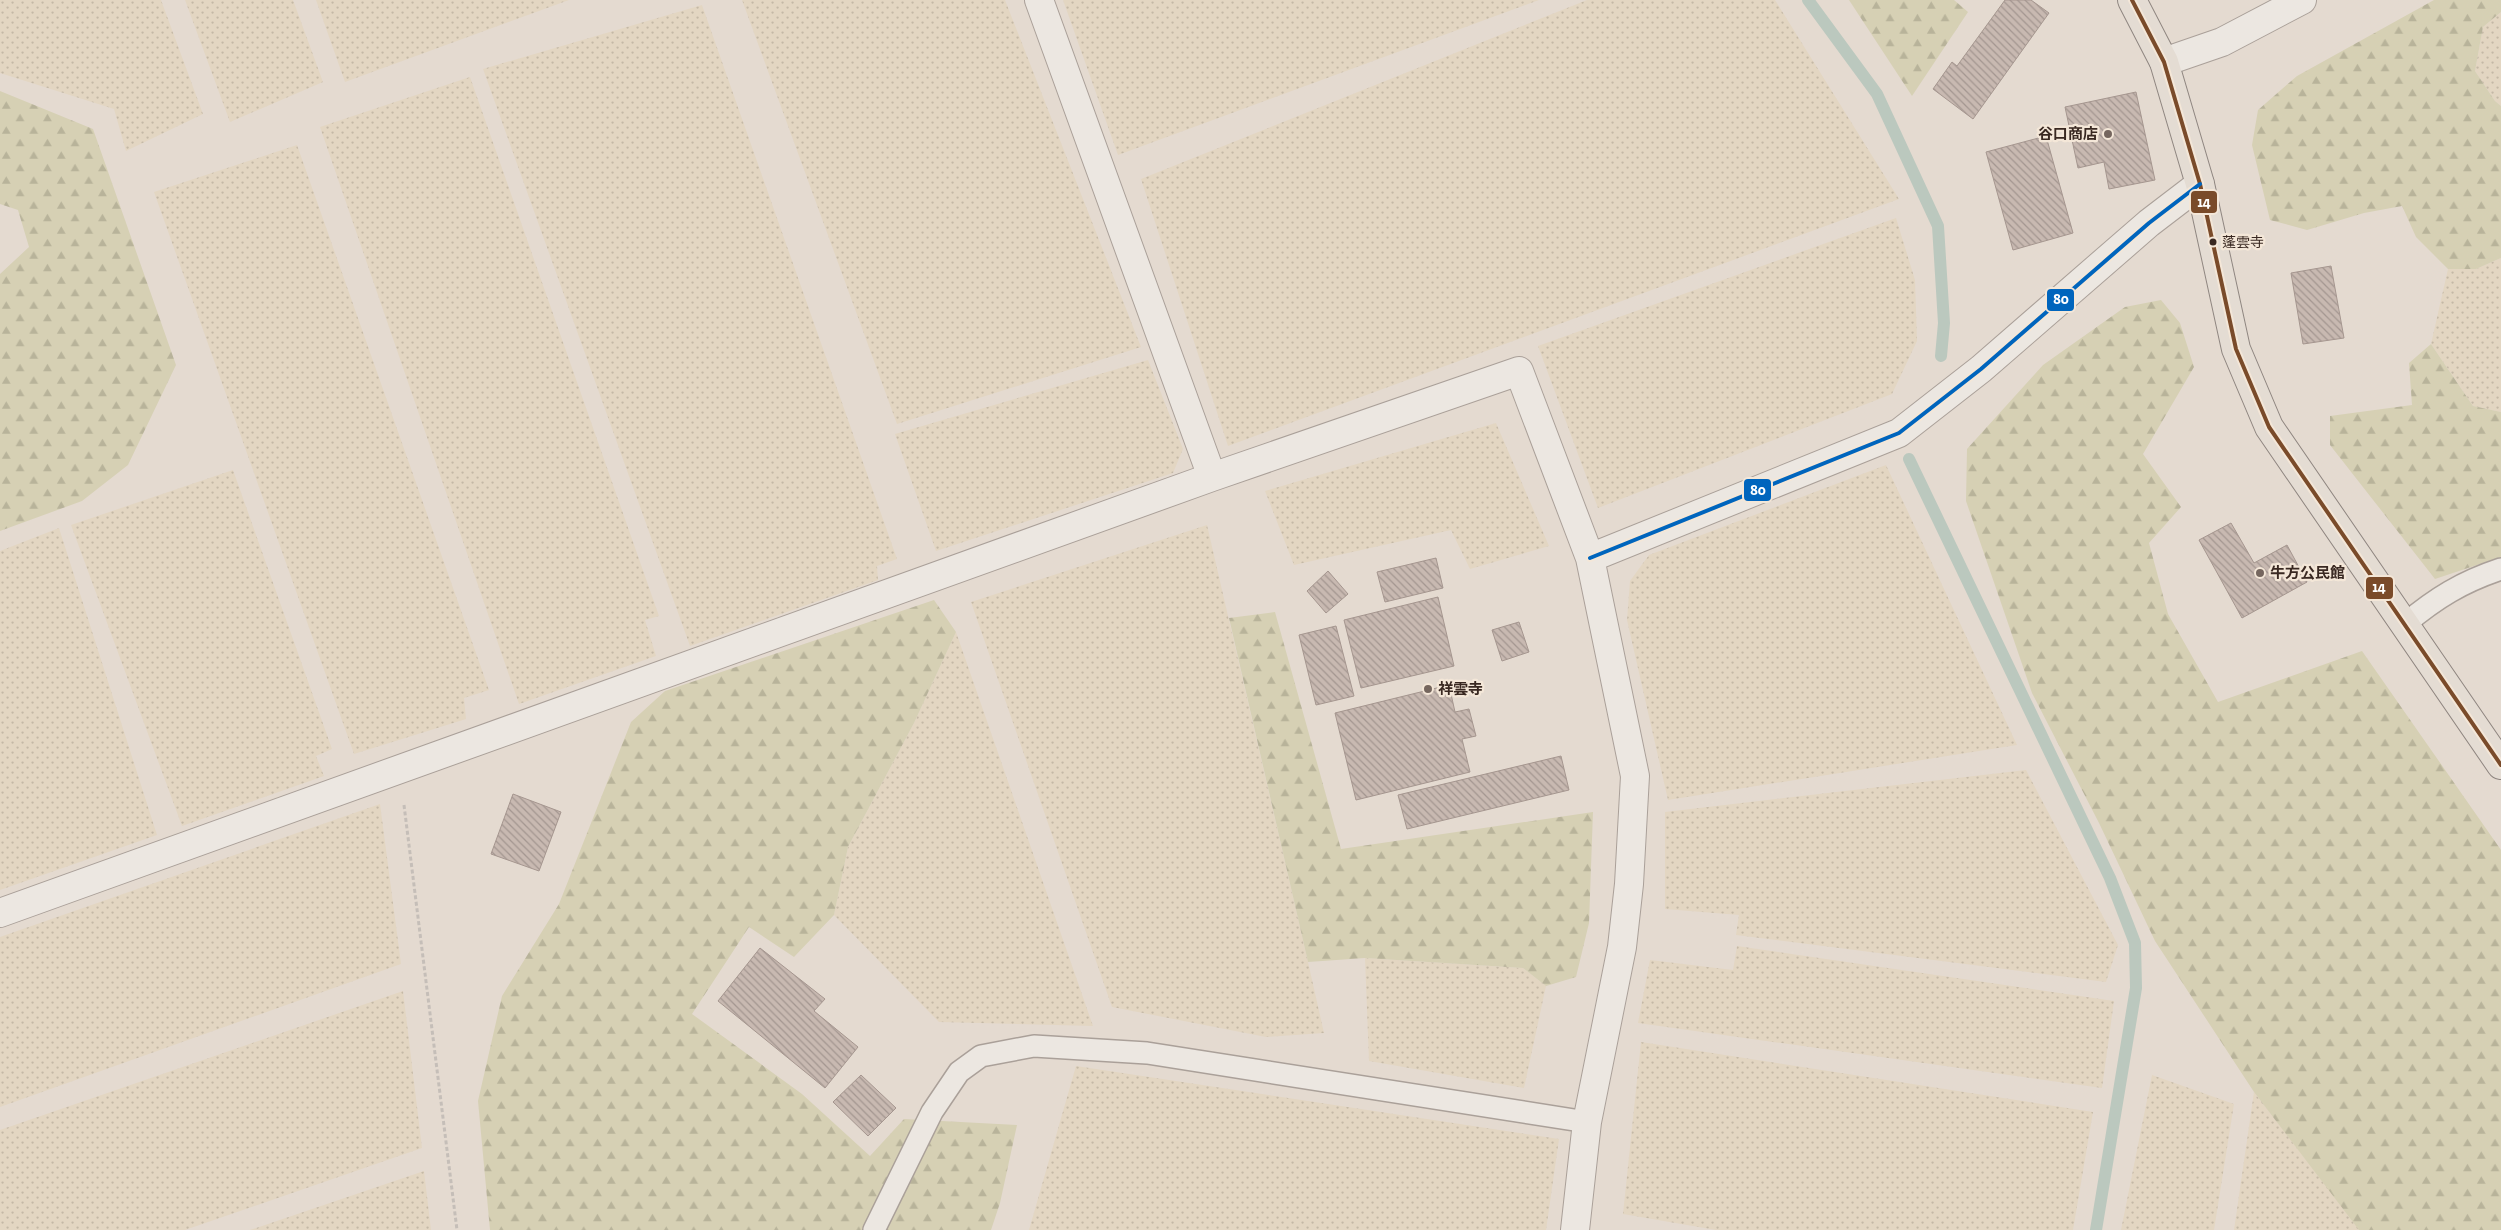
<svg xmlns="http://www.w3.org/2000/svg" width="2501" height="1230" font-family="'Zilla Slab','Noto Sans JP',serif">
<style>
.farmland{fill:url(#farmland-dots)}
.forest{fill:url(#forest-firs)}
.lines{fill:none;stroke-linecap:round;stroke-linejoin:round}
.stream{stroke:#bbc8be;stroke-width:12}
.building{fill:url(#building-back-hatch);stroke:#a5968f}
.service-casing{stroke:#aaa099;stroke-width:24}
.minor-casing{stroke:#aaa099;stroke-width:30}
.tertiary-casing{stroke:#aaa099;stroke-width:30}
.primary-casing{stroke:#8f8680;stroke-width:30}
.path{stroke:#c5beb8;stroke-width:3;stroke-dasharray:4 2.5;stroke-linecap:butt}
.service{stroke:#ece7e1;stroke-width:21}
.minor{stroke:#ece7e1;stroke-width:28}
.tertiary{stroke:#ece7e1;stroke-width:28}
.primary{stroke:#e4dcd3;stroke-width:28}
.bus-1-casing{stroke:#f4e7d8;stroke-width:8}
.bus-2-casing{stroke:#f4e7d8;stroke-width:8}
.bus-1{stroke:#7a4b2a;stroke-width:4}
.bus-2{stroke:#0065bd;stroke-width:4}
.poi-dot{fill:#75665e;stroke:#f4e7d8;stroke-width:2}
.bus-dot{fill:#392821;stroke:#f4e7d8;stroke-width:2}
.labels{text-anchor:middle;stroke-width:4.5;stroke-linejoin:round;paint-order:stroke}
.bus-label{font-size:14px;fill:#392821;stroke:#f4e7d8;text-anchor:start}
.poi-label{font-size:15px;font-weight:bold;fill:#392821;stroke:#f4e7d8;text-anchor:start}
.line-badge{stroke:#f4e7d8;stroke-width:2}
.badge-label{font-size:14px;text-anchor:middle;font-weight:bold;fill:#fff}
</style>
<defs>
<pattern id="farmland-dots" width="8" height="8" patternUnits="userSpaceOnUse" patternTransform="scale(1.25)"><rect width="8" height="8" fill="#e3d6c2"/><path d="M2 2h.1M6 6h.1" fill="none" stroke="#c4b8a6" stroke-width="1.8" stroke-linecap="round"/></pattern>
<pattern id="forest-firs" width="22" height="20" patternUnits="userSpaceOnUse" patternTransform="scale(1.25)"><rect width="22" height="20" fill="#d6d0b4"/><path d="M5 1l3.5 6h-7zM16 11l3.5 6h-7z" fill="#b8b39a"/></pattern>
<pattern id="building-back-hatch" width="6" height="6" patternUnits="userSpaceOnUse" patternTransform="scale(1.25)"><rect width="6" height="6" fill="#c8b9b1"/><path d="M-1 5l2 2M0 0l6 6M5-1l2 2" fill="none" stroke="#a39690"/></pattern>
</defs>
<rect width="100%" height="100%" fill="#e4dad0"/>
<!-- farmland -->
<path class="farmland" d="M0,0H161L203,114L126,151L114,109L0,73Z
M185,0H293L323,82L230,122Z
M316,0H569L345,82Z
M742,0H1005L1141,347L897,424Z
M1063,0H1539L1118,155Z
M1587,0H1775L1899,199L1228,446L1141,179Z
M702,5L897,559L877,566L878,580L690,646L483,69Z
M2501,12V106L2495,101L2475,71L2483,27Z
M470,77L659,616L645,620L656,656L519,704L320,127Z
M297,145L489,690L464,698L466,719L354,754L154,192Z
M1896,218L1915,280L1917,341L1892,394L1598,508L1538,346Z
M2501,258V412L2473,406L2431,344L2448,269H2476Z
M1148,360L1183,449L1173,473L936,551L895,434Z
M1496,423L1549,546L1470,569L1451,530L1294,565L1265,491Z
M1886,465L2017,745L1668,800L1627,620L1630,581L1649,555Z
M233,470L332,749L316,756L324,776L182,826L71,525Z
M1207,525L1308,962L1324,1033L1266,1037L1112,1007L971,602Z
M59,528L157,835L0,890V551Z
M956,632L1093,1026L939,1022L834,915L848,847L914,723Z
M2026,770L2118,945L2106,982L1736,935L1739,915L1665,909V812Z
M380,804L401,964L0,1107V937Z
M1737,946L2114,1001L2102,1088L1638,1023L1650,960L1733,970Z
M1365,958L1523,968L1546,986L1524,1088L1369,1061Z
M403,991L422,1148L185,1230H0V1130Z
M1641,1042L2093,1112L2073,1230H1716L1623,1214Z
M1076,1066L1559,1139L1546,1230H1029Z
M2152,1075L2234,1104L2214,1230H2121Z
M2254,1092L2358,1227L2359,1230H2234Z
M424,1171L431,1230H250Z"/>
<!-- forest -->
<path class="forest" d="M1849,0H1954L1968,12L1912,96Z
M2434,0H2501V12L2483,27L2475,71L2495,101L2501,106V258L2476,269H2448L2416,237L2402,206L2364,213L2307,230L2270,220L2252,145L2258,110L2297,76Z
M0,91L93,129L176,365L128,465L82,501L0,531V274L29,247L18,210L0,204Z
M2161,300L2180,323L2194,367L2143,454L2181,507L2149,543L2168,614L2218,702L2362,651L2501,850V1230H2359L2254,1092L2155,941L2099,823L2032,693L1966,501L1967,449L2043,365L2125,307Z
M2431,344L2473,406L2501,412V557L2435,579L2330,445V416L2412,405L2409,363Z
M934,600L956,632L914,723L848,847L834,915L794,957L749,927L692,1014L802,1094L870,1156L904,1119L1017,1125L1000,1203L991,1230H490L478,1101L502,996L559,904L631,722L665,691Z
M1275,612L1341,849L1593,812L1589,923L1576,977L1546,986L1523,968L1365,958L1308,962L1229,618Z"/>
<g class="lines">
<!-- stream -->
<path class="stream" d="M1808,0L1877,94L1938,226L1944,323L1941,356
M1909,459L2110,878L2135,943L2136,988L2096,1230"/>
</g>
<!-- building -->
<path class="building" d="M2005,0H2031L2049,13L1973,119L1933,89L1952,62L1957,66Z
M2136,92L2155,180L2109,189L2104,162L2078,168L2065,107Z
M2046,136L2073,233L2013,250L1986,152Z
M2331,266L2344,338L2303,344L2291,273Z
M2231,523L2254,563L2287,545L2307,582L2242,618L2199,540Z
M1436,558L1443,588L1385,602L1377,572Z
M1328,571L1348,594L1326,613L1307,591Z
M1438,597L1454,666L1361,688L1344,620Z
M1519,622L1529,652L1502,661L1492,630Z
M1336,626L1354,696L1316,705L1299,635Z
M1449,685L1455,712L1469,709L1476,736L1462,739L1470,772L1356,800L1335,713Z
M1561,756L1569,790L1407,829L1398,795Z
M513,794L561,812L539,871L491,854Z
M760,948L825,999L814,1011L858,1047L825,1088L718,1001Z
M861,1075L896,1108L868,1136L833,1102Z"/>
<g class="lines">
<defs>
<path id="service" d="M2405,624C2436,598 2462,582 2501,569
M874,1230L932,1112L959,1072L981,1056L1034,1046L1147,1053L1587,1122"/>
<path id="minor" d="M1039,0L1212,477
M1590,558L1899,433L1981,369L2149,223L2200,184
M0,913L1212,477L1519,371L1590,558L1635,776L1629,884L1622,947L1587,1122L1575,1230"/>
<path id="tertiary" d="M2164,62L2222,42L2302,0"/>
<path id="primary" d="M2132,0L2164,62L2200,184L2236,349L2269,427L2501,765"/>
</defs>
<!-- service casing -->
<use href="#service" class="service-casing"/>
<!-- minor casing -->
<use href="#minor" class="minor-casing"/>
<!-- tertiary casing -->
<use href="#tertiary" class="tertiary-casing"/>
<!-- primary casing -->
<use href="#primary" class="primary-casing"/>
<!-- path -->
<path class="path" d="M404,805L457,1230"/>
<!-- service -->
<use href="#service" class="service"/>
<!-- minor -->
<use href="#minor" class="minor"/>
<!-- tertiary -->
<use href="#tertiary" class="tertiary"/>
<!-- primary -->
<use href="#primary" class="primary"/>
<defs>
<path id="bus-1" d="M2132,0L2164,62L2200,184L2236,349L2269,427L2501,765"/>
<path id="bus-2" d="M1590,558L1899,433L1981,369L2149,223L2200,184"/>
</defs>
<!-- bus-1 casing -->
<use href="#bus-1" class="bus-1-casing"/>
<!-- bus-2 casing -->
<use href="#bus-2" class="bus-2-casing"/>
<!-- bus-1 -->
<use href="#bus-1" class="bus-1"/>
<!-- bus-2 -->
<use href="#bus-2" class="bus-2"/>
</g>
<!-- markers -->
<g class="poi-dot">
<circle cx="2108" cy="134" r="5"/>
<circle cx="2260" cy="573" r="5"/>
<circle cx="1428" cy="689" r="5"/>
</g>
<circle class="bus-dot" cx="2213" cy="242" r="4.5"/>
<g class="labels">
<!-- bus labels -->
<g class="bus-label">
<text x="2222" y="247">蓬雲寺</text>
</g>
<!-- poi labels -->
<g class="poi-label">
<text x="2098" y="139" text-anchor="end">谷口商店</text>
<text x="2270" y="578">牛方公民館</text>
<text x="1438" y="694">祥雲寺</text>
</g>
</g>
<g class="line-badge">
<rect x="2190" y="190" width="28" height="24" rx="5" fill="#7a4b2a"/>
<rect x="2046" y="288" width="29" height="24" rx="5" fill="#0065bd"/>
<rect x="1743" y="478" width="29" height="24" rx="5" fill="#0065bd"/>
<rect x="2365" y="576" width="29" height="24" rx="5" fill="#7a4b2a"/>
</g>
<g class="badge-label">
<text x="2204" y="207">14</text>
<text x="2061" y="304">80</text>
<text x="1758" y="495">80</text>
<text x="2379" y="592">14</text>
</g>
</svg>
